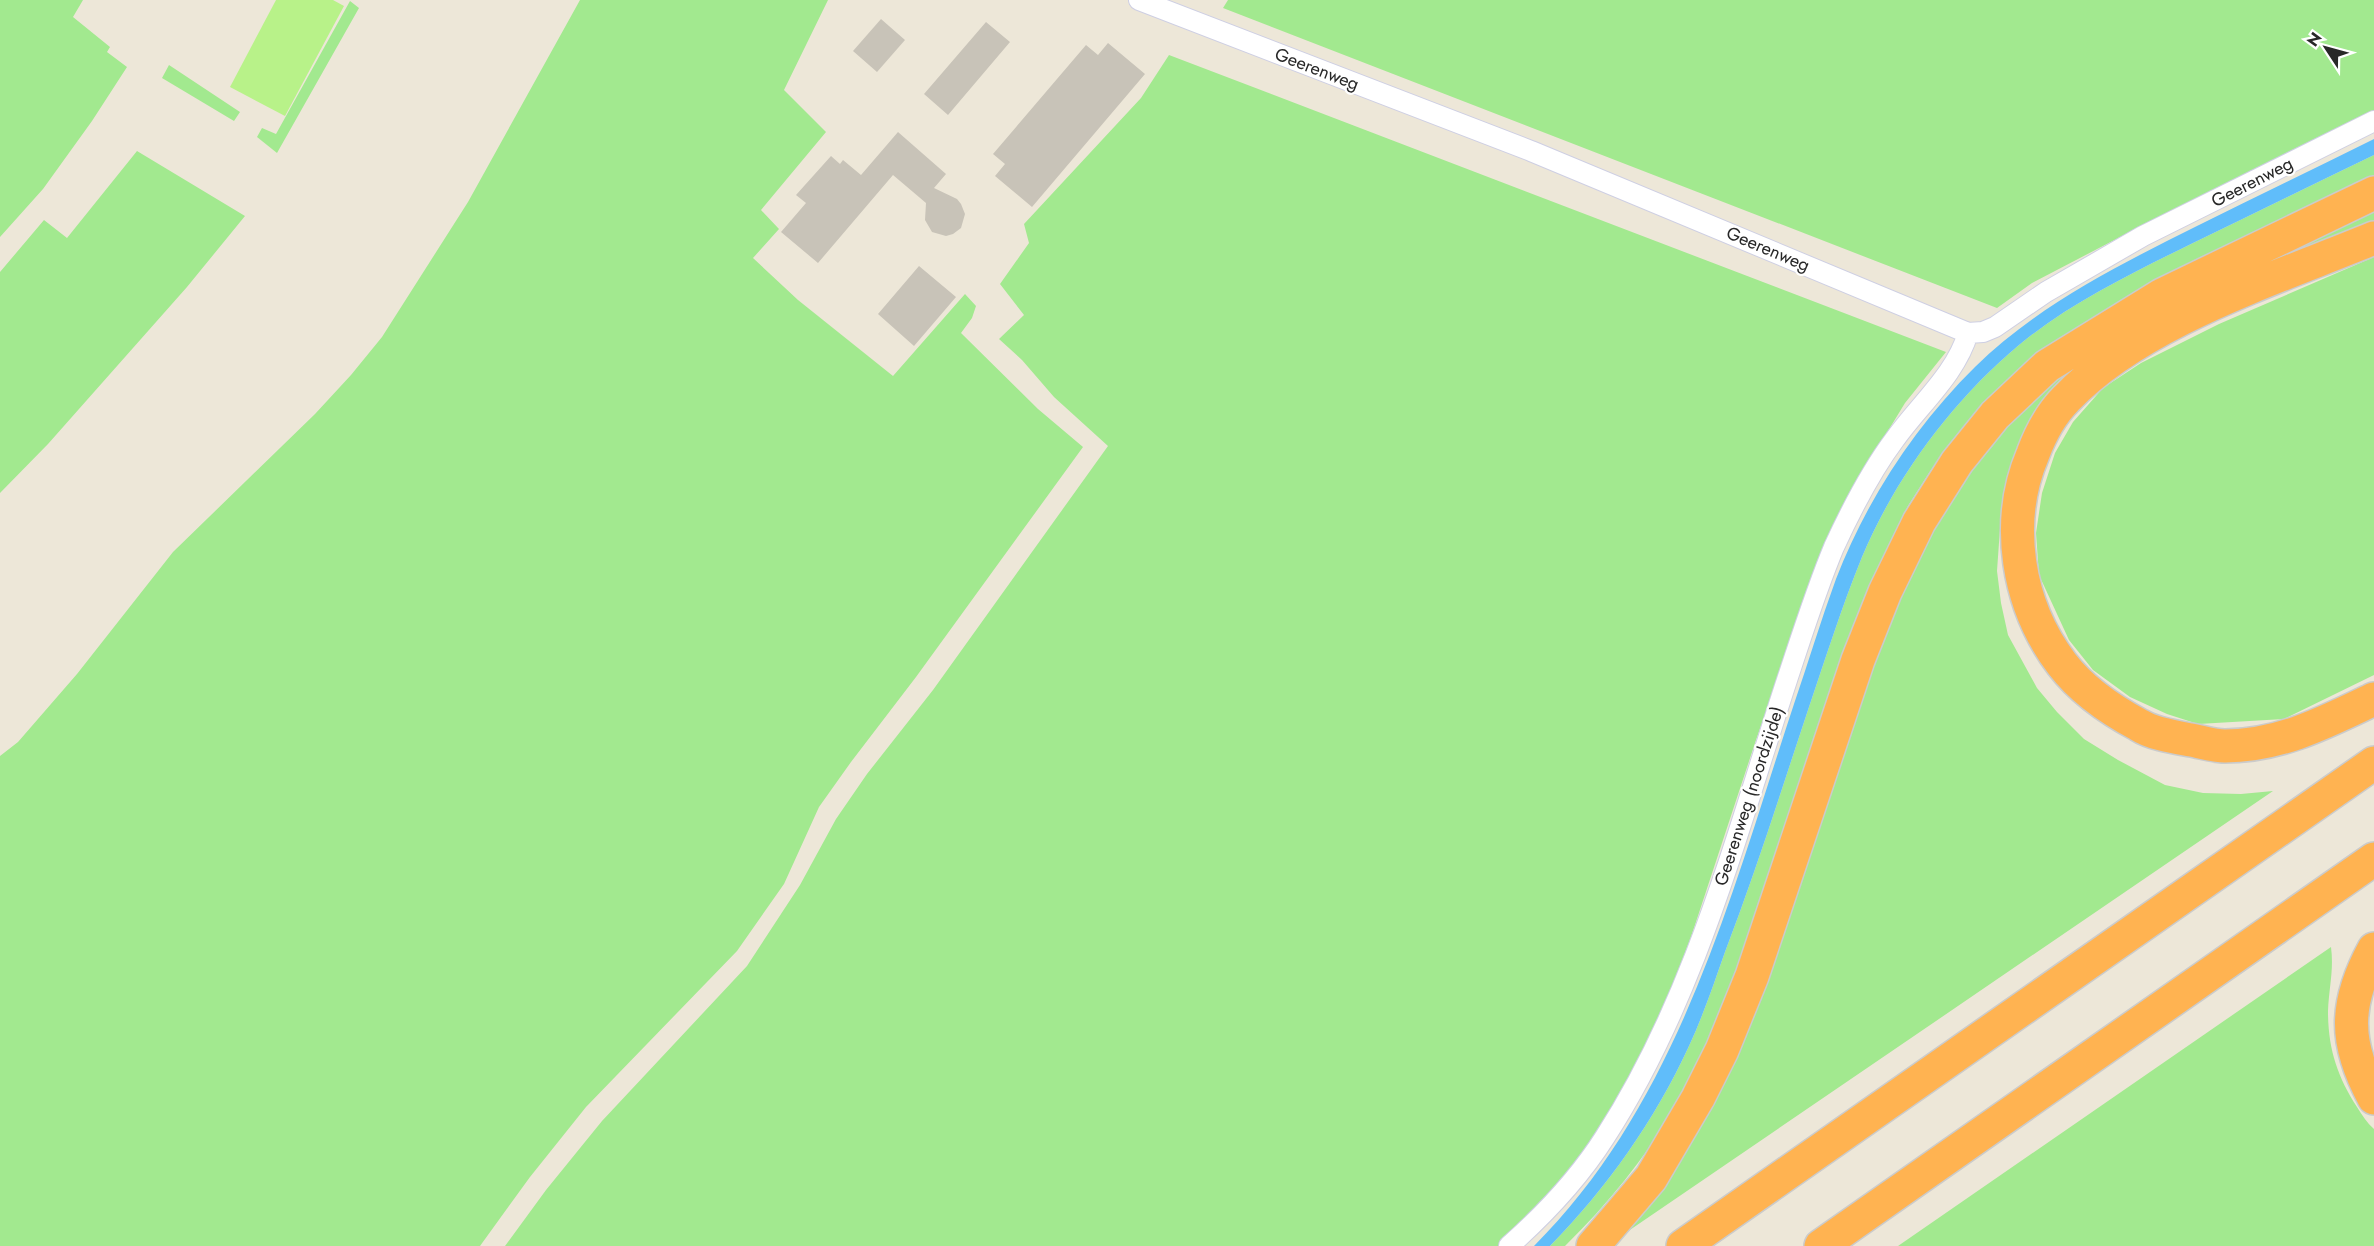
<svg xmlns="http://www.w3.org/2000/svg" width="2374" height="1246" font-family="Jost,sans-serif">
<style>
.green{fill:#a2e98f}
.pitch{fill:#b8f289}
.water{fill:#60bdfa}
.building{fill:#c8c3b8}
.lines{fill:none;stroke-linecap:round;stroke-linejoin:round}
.minor-casing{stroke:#cecfe3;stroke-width:22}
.motorway-casing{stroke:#cbcbcb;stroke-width:36}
.minor{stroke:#fff;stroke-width:20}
.motorway{stroke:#ffb351;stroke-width:33}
.labels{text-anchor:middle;stroke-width:4.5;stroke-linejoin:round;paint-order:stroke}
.street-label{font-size:18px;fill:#282828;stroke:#fff}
</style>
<rect width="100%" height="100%" fill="#ede7d8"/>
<!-- green -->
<path class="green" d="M0,0H83L73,17L110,47L107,52L127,67L92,121L43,189L0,237Z
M580,0H828L784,90L826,132L761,210L779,229L753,258L798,300L893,376L965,294L976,306L972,318L961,333L1038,409L1083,447L916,677L851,762L819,807L784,884L737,951L586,1107L530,1177L480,1246H0V756L18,742L77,674L173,552L315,414L351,375L382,337L468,202Z
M1228,0H2374V113L2170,211L2032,283L1997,308L1223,8Z
M350,1L359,8L277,153L257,137L262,128L276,134Z
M1169,55L1946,352L1905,403L1869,462L1810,588L1756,740L1691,937L1653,1036L1586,1155L1503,1246H505L546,1190L602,1121L747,966L800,885L836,819L867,774L933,690L1108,446L1054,397L1022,360L999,339L1024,315L1000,284L1029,243L1024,224L1141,98Z
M169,65L240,112L234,121L162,78Z
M137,151L245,216L187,287L48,444L0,493V272L44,220L67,238Z
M2374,155V175L2148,286L2067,335L1963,428L1931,470L1908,506L1887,551C1853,645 1820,740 1787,834C1756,923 1724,1027 1675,1108C1644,1159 1608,1204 1565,1246H1550C1607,1188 1655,1120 1689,1046C1703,1016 1714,983 1725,952C1756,871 1782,788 1809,707C1826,657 1842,606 1862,557C1895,478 1953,400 2019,345C2068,304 2136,271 2193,243C2253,214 2314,184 2374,155Z
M2374,204V230L2163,319L2012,478L2001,514L1997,571L2001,603L2008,635L2037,688L2057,712L2084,739L2118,760L2165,785L2203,793L2241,794L2273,791L1621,1236L1664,1181L1904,572L1995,434L2064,370Z
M2374,257V675L2284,719L2198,724L2167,714L2130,697L2093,670L2069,640L2039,575L2036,533L2042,493L2055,453L2073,422L2103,388L2141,363L2219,324Z
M2331,947C2334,970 2329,987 2328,1011C2328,1048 2337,1076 2357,1107C2362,1115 2367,1123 2374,1129V1246H1898Z"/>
<!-- pitch -->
<path class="pitch" d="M276,0H333L344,6L285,116L230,87Z"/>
<!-- water -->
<path class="water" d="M2374,139V155C2314,184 2253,214 2193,243C2136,271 2068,304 2019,345C1953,400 1895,478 1862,557C1842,606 1826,657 1809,707C1782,788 1756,871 1725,952C1714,983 1703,1016 1689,1046C1655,1120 1607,1188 1550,1246H1534C1680,1100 1731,894 1794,704C1808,663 1821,620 1836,579C1866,501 1915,426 1975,367C2038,305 2119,265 2197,226C2256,197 2315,168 2374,139Z"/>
<!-- building -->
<path class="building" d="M881,19L905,40L877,72L853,51Z
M986,22L1010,42L948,115L924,94Z
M1108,43L1145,74L1032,207L995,176L1005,164L993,154L1086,45L1098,55Z
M898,132L946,174L934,188L957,199L961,204L965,214L961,228L953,234L946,236L932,232L925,220L926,203L893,175L818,263L781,232L806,203L796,195L831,156L840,164L843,160L861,175Z
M919,266L956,297L914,346L878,314Z"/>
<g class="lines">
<defs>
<path id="minor" d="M1139,0L1531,151L1968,333L1983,332L1995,327L2046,292L2143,236L2374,121
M1509,1246C1545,1214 1579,1178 1605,1137C1695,998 1736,835 1787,680C1802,635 1816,590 1834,547C1851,510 1871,471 1895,439C1920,404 1956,374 1968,333"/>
<path id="motorway" d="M2374,238C2275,279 2140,321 2066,399C2051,414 2040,435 2033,454C2004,522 2017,605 2062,664C2081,689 2111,710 2139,725C2153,734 2174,737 2191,740C2202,742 2214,746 2225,746C2280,746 2326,722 2374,699
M2374,949C2344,1004 2344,1043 2374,1098
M1593,1246L1651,1178L1698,1098L1722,1050L1752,976L1858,660L1885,592L1919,522L1957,462L1995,415L2047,366L2162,295L2374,193
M1683,1246L2374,763
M1821,1246L2374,859"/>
</defs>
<!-- minor casing -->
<use href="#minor" class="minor-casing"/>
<!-- motorway casing -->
<use href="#motorway" class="motorway-casing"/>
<!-- minor -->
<use href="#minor" class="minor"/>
<!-- motorway -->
<use href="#motorway" class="motorway"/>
</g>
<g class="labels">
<!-- street labels -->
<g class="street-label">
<text transform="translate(1317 69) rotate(21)" y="6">Geerenweg</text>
<text transform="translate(2252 182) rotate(-27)" y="6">Geerenweg</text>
<text transform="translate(1768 249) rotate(23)" y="6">Geerenweg</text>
<text transform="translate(1749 796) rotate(-72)" y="6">Geerenweg (noordzijde)</text>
</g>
</g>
<!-- north arrow -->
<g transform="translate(2326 48) rotate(306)" stroke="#ffffff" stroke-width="4.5" paint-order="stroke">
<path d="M0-4.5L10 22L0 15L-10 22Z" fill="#282828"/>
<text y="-9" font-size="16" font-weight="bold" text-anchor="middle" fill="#282828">N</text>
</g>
</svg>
